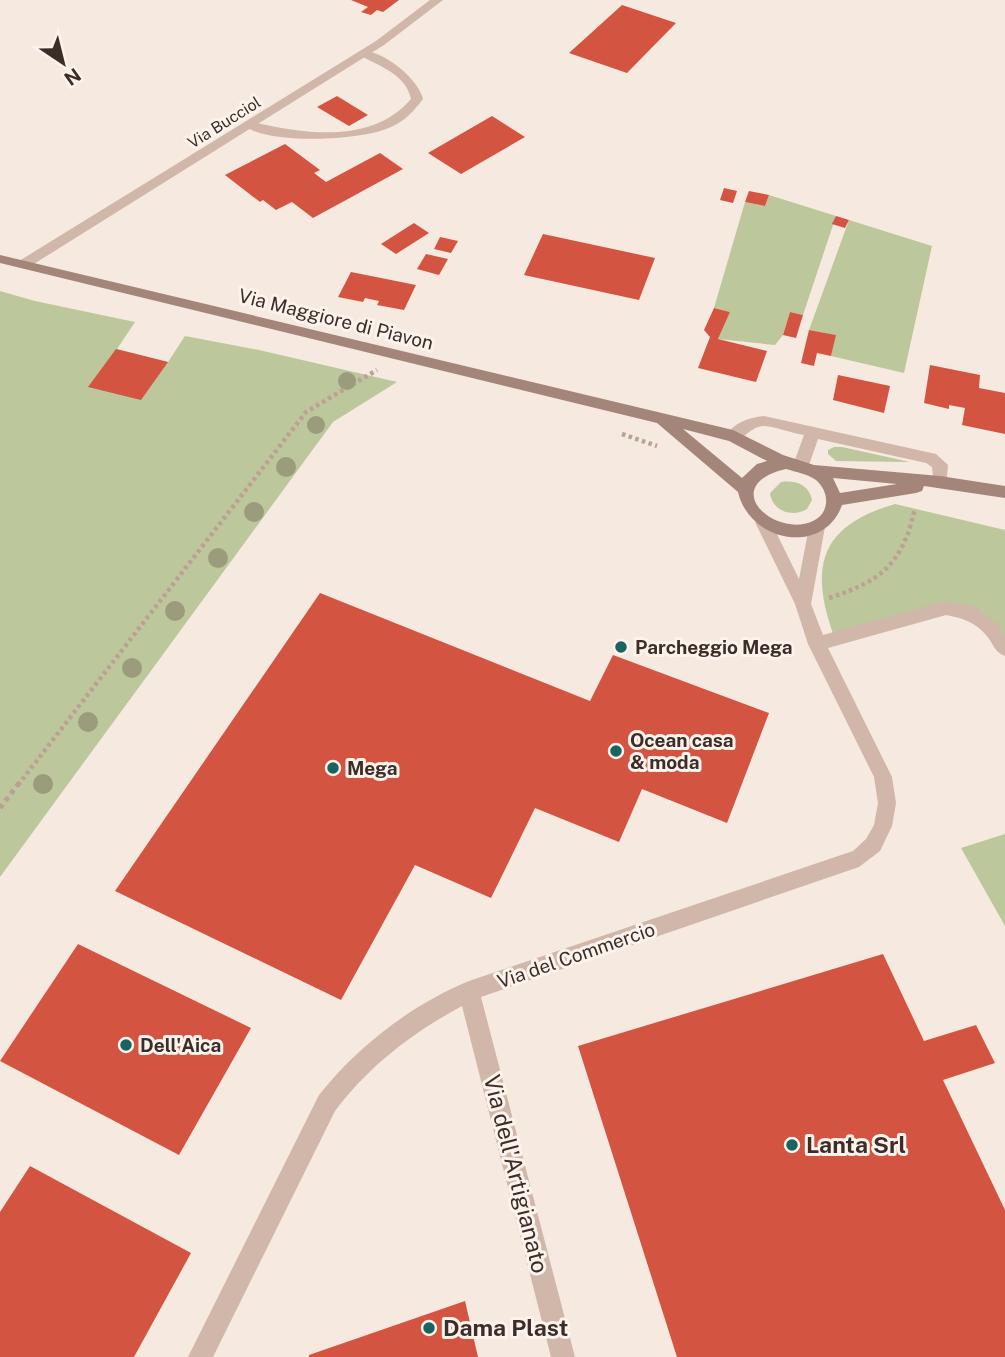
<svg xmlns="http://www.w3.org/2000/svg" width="1005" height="1357" font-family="'Public Sans',sans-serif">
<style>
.green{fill:#bdc79c}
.building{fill:#d35440}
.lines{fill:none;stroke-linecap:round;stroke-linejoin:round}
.path-far1{stroke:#bca093;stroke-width:4.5;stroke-dasharray:3.5 3.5;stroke-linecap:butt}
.path{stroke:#bca093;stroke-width:5;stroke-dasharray:4.5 4.5;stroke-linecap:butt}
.lane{fill:#d0b7a9;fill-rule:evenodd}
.street{fill:#d0b7a9;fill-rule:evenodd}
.secondary{fill:#a4857a;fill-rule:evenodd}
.tree{fill:#9b9c7b}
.poi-dot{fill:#196360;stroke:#fcf3ec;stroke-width:2.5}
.labels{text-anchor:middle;stroke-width:6;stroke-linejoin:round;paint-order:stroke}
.far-street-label{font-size:16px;fill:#3c2d29;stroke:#fcf3ec}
.street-label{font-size:19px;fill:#3c2d29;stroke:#fcf3ec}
.poi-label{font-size:19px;font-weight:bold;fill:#3c2d29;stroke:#fcf3ec;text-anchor:start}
.near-poi-label{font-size:23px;font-weight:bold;fill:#3c2d29;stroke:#fcf3ec;text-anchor:start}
.near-street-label{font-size:23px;fill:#3c2d29;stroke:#fcf3ec}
</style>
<rect width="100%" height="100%" fill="#f6e9df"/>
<!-- green -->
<path class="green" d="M769,195L836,216L803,315L790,312L783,335L775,345L718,339L730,312L714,308L745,202L765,206Z
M849,220L932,246L904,373L831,356L835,335L809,330Z
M0,291L35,301L135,322L117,349L168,362L185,336L259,350L397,382L333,422L0,877Z
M834,447H842L910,462L836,461L828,454V450Z
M781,482C795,480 809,484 812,500L807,509C792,518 772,511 770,493Z
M895,504L1005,530V649L991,629L946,608L835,639C809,569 818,526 895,504Z
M1005,834V926L961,848Z"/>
<!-- building -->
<path class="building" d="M351,0H399L383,12L377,10L371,15L361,12L368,7Z
M622,5L676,23L627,73L569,53Z
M337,96L368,115L349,126L317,107Z
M492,116L525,137L461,174L428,153Z
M285,144L320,170L314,173L326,182L380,153L403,169L313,218L292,202L276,210L263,200L260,202L225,175Z
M724,188L737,191L733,203L720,200Z
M749,191L769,195L765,206L745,202Z
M836,216L849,220L845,228L832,224Z
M414,223L429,233L396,254L381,244Z
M543,234L655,258L639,300L524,275Z
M440,237L458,241L451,253L434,249Z
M426,254L448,259L439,275L417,269Z
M351,272L416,285L404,310L377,305L379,301L365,298L363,302L338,297Z
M714,308L730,312L718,339L767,351L756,382L698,368L710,337L704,330Z
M790,312L803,315L796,338L783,335Z
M809,330L836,335L831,356L817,353L814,366L801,363Z
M116,349L168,362L141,400L88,387Z
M930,365L980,375L979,388L1005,393V434L962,425L965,408L949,405V409L924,403Z
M838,375L890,386L884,413L833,400Z
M320,593L590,701L613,655L769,713L727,823L642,789L619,842L535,808L491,898L415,865L341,1000L115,891Z
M78,944L251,1028L179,1155L0,1061Z
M883,954L924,1041L976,1025L995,1063L943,1080L1005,1210V1357H677L578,1046Z
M30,1166L191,1253L134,1357H0V1212Z
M465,1301L478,1357H309V1355Z"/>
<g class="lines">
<!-- path-far1 -->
<path class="path-far1" d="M622,434L657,446
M829,598C882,581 903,563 915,508
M18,785L306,412L377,370"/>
<!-- path -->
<path class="path" d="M0,808L19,783"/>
<!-- lane -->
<path class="lane" d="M359,51C381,48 418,78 423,99C414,111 405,121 391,127C362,141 268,145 243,125L249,121C301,134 372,145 411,99C406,74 379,66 359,55Z
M764,416L936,454L948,465L946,486H934L932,467L926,463L818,439L809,465L801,471L793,465L804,435C791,433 777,427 764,426C749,426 743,444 728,440L725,436C735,422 748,418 764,416Z"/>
<!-- street -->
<path class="street" d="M430,0H443L384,45L29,267H19V261L376,41Z
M763,516L769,518L799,579L809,527L817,521L825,527L811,604L823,635L946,601L976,607L997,624L1005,635V656C995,653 993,643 986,635C975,622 962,618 946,615L828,648L892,777L896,803L892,826L880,851L859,867L481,997L575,1357H551L462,1006C412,1033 370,1065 335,1111L213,1357H188L319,1095C358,1046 411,1005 469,981L853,851L866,839L874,825L878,803L874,777L808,644L795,604L755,522Z"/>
<!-- secondary -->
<path class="secondary" d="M0,255L733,430L783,455L814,465L940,476L1005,486V498L924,486L922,491L916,493L842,505C824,556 750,543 738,492L657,423L0,263ZM683,429L729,441L767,461L757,464L742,478ZM786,469C796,472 808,474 816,480C830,492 830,513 813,521C774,539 717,485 786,469ZM833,478L897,484L840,493Z"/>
</g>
<!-- trees -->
<g class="tree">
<circle cx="347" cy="381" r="9"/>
<circle cx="316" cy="425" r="9"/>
<circle cx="286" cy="467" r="10"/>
<circle cx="254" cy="512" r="10"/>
<circle cx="218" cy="558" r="10"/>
<circle cx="175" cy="611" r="10"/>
<circle cx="132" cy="668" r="10"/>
<circle cx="88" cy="722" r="10"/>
<circle cx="43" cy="784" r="10"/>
</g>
<!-- markers -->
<g class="poi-dot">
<circle cx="621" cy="647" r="7"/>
<circle cx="616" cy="751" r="7"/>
<circle cx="333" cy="768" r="7"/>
<circle cx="126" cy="1045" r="7"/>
<circle cx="792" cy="1145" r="7"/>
<circle cx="429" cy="1328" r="7"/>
</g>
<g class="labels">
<!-- far-street labels -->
<g class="far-street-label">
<text transform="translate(224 122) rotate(-32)" y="6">Via Bucciol</text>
</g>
<!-- street labels -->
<g class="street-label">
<text transform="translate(336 319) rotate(14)" y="7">Via Maggiore di Piavon</text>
<text transform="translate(576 955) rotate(-19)" y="7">Via del Commercio</text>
</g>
<!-- poi labels -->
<g class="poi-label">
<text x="635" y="654">Parcheggio Mega</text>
<text x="630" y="747">Ocean casa<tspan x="630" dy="22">&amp; moda</tspan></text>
<text x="347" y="775">Mega</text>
<text x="140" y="1052">Dell'Aica</text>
</g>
<!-- near-poi labels -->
<g class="near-poi-label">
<text x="806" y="1153">Lanta Srl</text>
<text x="443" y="1336">Dama Plast</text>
</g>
<!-- near-street labels -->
<g class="near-street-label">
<text transform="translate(516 1174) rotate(76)" y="8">Via dell'Artigianato</text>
</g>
</g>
<!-- north arrow -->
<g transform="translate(63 63) rotate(145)" stroke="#fcf3ec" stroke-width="5" paint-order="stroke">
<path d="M0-5L12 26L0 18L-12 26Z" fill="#3c2d29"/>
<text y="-10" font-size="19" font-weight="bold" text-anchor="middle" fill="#3c2d29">N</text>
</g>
</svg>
